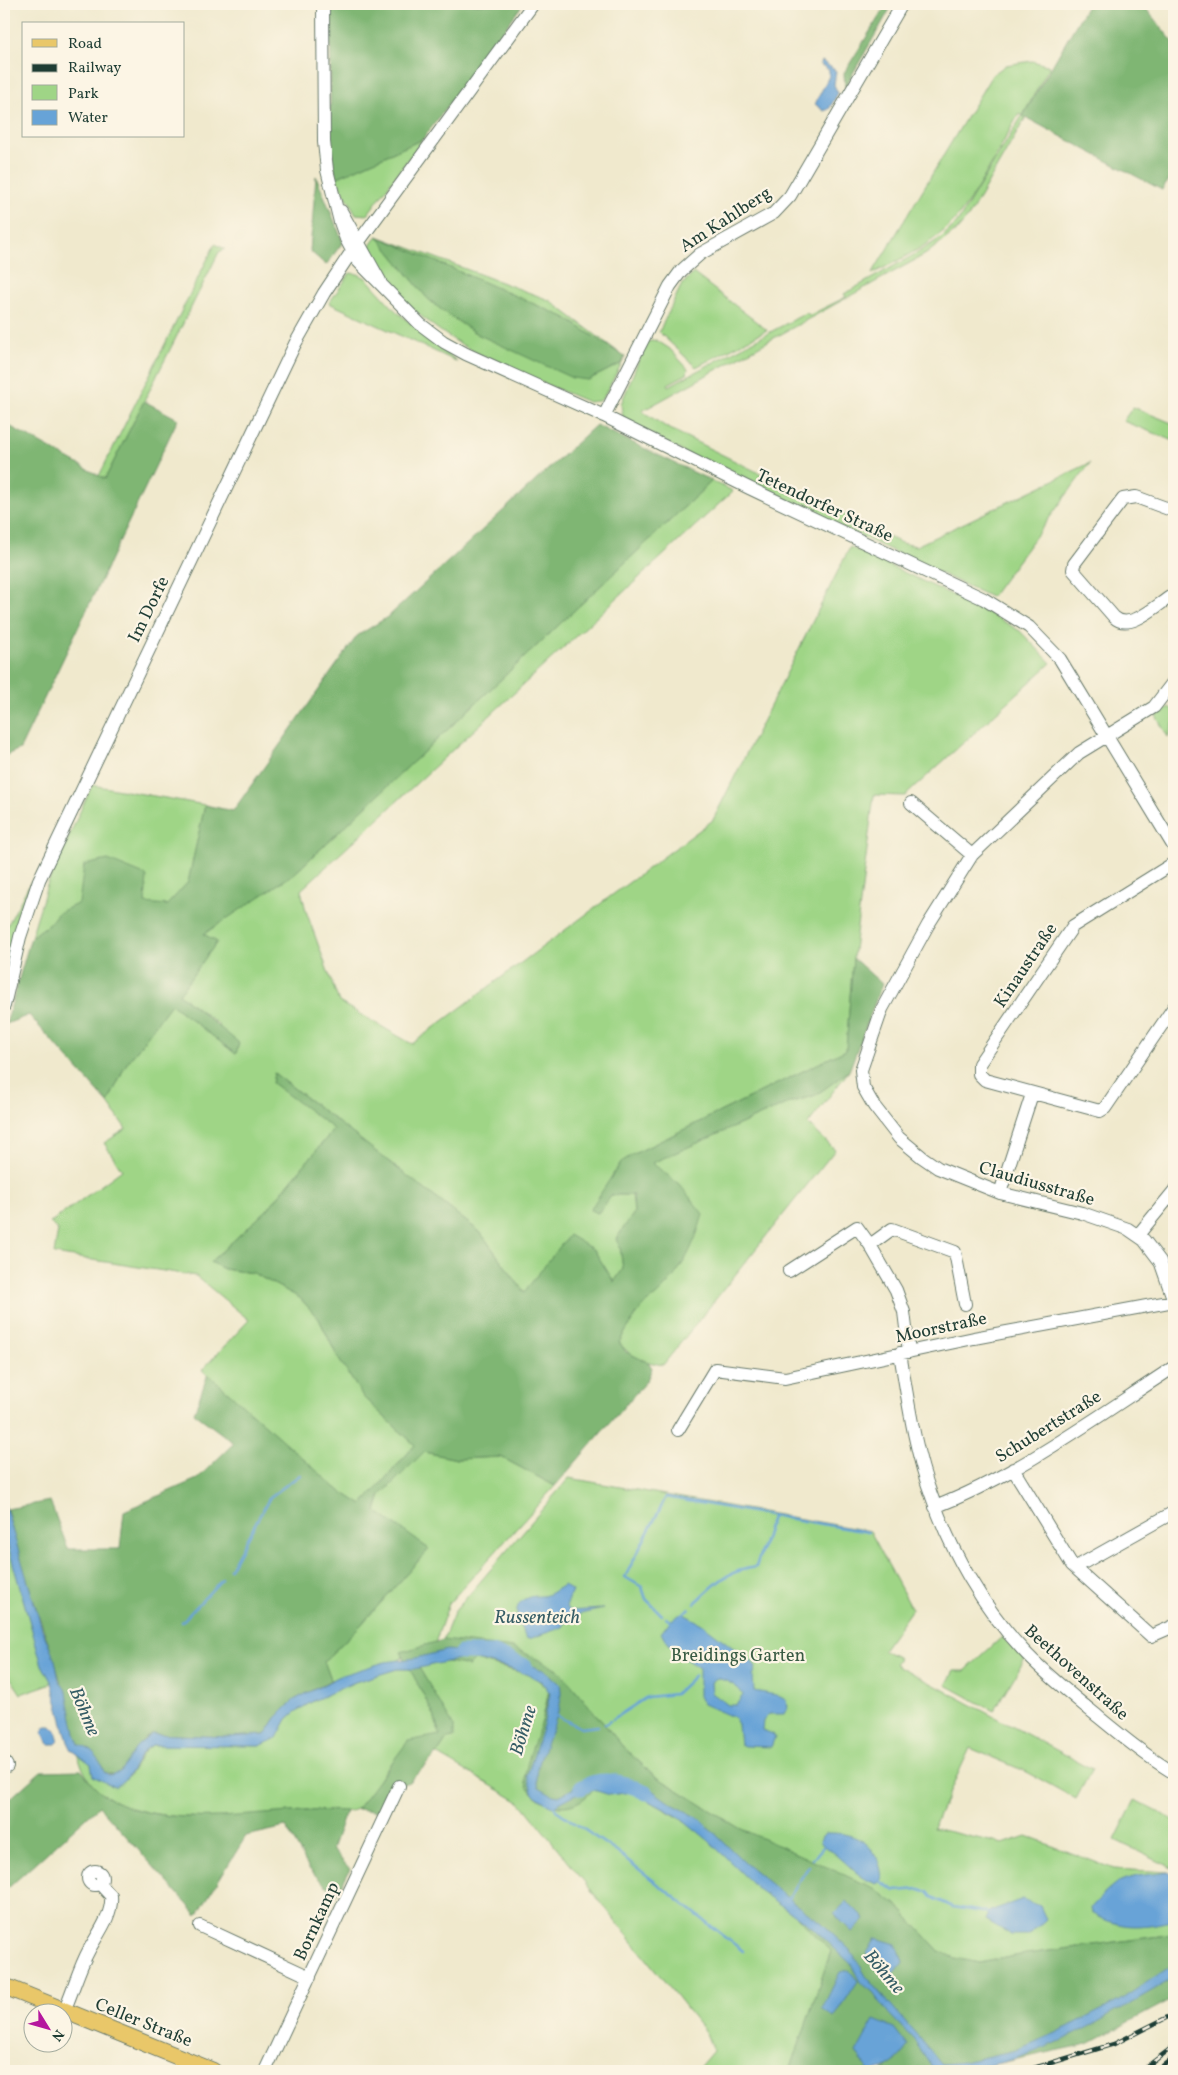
<svg xmlns="http://www.w3.org/2000/svg" width="1178" height="2075" font-family="Vollkorn,serif">
<style>
.green{fill:#9fd586;stroke:#5f895d}
.forest{fill:#7fb673;stroke:#4f7a54}
.water{fill:#67a3d7;stroke:#437086;fill-rule:evenodd}
.lines{fill:none;stroke-linecap:round;stroke-linejoin:round}
.stream{stroke:#67a3d7;stroke-width:2.5}
.river{stroke:#67a3d7;stroke-width:15}
.minor-casing{stroke:#68796a;stroke-width:14}
.major-casing{stroke:#68796a;stroke-width:18}
.minor{stroke:#fff;stroke-width:12}
.major{stroke:#e9c769;stroke-width:16}
.rail-casing{stroke:#1f3d34;stroke-width:4.5}
.rail{stroke:#fcf5e5;stroke-width:2.5;stroke-dasharray:8;stroke-linecap:butt}
.labels{text-anchor:middle;stroke-width:4.5;stroke-linejoin:round;paint-order:stroke}
.street-label{font-size:18px;fill:#1f3d34;stroke:#fcf5e5}
.park-label{font-size:18px;fill:#395b44;stroke:#fcf5e5}
.water-label{font-size:19px;font-style:italic;fill:#355c65;stroke:#fcf5e5}
</style>
<rect width="100%" height="100%" fill="#fcf5e5"/>
<filter id="ink" filterUnits="userSpaceOnUse"><feTurbulence type="fractalNoise" baseFrequency=".02" numOctaves="2"/><feDisplacementMap in="SourceGraphic" scale="10" xChannelSelector="R" yChannelSelector="G"/><feConvolveMatrix kernelMatrix="1 2 1 2 8 2 1 2 1" color-interpolation-filters="sRGB"/></filter>
<filter id="wash" filterUnits="userSpaceOnUse"><feTurbulence type="fractalNoise" baseFrequency=".0096" numOctaves="4" result="noise"/><feDisplacementMap in="SourceGraphic" scale="20" xChannelSelector="R" yChannelSelector="G"/><feGaussianBlur stdDeviation="1.12" result="paint"/><feColorMatrix in="noise" values="0 0 0 0 0 0 0 0 0 0 0 0 0 0 0 0 0 1.4 0 .05"/><feComposite in="paint" operator="in"/></filter>
<g filter="url(#wash)">
<rect width="100%" height="100%" fill="#f0e9cd"/>
<!-- green -->
<path class="green" d="M1032,61L1050,66L1023,115L1026,117L969,216L957,230L926,254L642,411L666,427L901,543L916,546L1090,463L991,597L696,459L623,418L621,404L646,342L656,340L670,349L688,369L687,374L668,384L669,386L806,313L810,315L846,297L844,294L917,253L942,237L957,223L1022,116L1019,114C1000,146 975,200 950,225C928,247 898,260 872,274L992,75L1006,65Z
M423,139L367,215L356,214L336,178Z
M377,236L549,300L625,357L564,317L378,237L427,298L444,312L477,334L588,380L622,363L603,398L599,401L588,402C503,365 410,338 369,247Z
M215,244L225,249L219,252L105,479L99,476Z
M350,273L358,274L366,278L396,311L458,362L329,303Z
M693,273L767,330L696,367L659,332L681,286Z
M1133,407L1174,424V441L1123,421Z
M712,481L733,491L301,890L306,911L339,1002L412,1044L713,820L850,547L982,609L1020,631L1051,663L905,796L874,795L853,958L846,1050L634,1154L590,1210L598,1213L612,1195H632L634,1213L616,1239L620,1247L623,1269L614,1282L594,1250L525,1293L480,1232L274,1073L311,1112L335,1128L267,1210L210,1262L224,1269L253,1273L300,1298L319,1319L338,1358L364,1398L415,1445L362,1505L336,1488L202,1370L249,1320L196,1276L54,1254L58,1230L50,1223L122,1170L104,1143L126,1129L108,1103L125,1066L171,1004L236,1054L218,1024L179,994L217,942L203,934L295,873Z
M1169,707L1174,711V722L1168,737L1156,716Z
M92,785L205,805L188,883L167,905L79,904L58,913L48,925L31,937L47,885Z
M31,881L4,983V932Z
M849,1071L808,1124L835,1150L663,1365C645,1362 629,1357 619,1342L641,1307L660,1292L674,1276L680,1185L651,1163L789,1103L816,1095Z
M424,1452L457,1459L501,1457L555,1486L449,1603L435,1643L402,1652L403,1657L399,1660L331,1680L324,1661L359,1627L429,1549L376,1512L381,1495Z
M569,1478L870,1531L912,1609L883,1650L899,1658L895,1664L1092,1769L1076,1799L1027,1772L970,1748L933,1828L1003,1844L1026,1836L1114,1869L1169,1872L1174,1875V1934L1020,1955L980,1963L954,1958L939,1951L897,1905L739,1828L655,1776L625,1749L558,1669L443,1640L455,1611Z
M4,1532L42,1665L52,1683L21,1694L4,1668Z
M1002,1637L1025,1659L994,1711L946,1685L954,1671H965Z
M475,1660L534,1676L549,1690L543,1717L599,1785L624,1786L697,1828L792,1912L831,1951L790,2071H696L713,2051L706,2033L521,1803L437,1754L447,1739L417,1664Z
M397,1669H411L434,1715L440,1736C426,1743 401,1753 390,1764C378,1776 372,1800 356,1809C346,1815 317,1809 303,1811C242,1816 94,1839 78,1753L91,1764L93,1776H129L143,1753L152,1745L260,1746L280,1732L287,1719L295,1712L315,1700L355,1682Z
M1135,1800L1174,1820V1869L1115,1840Z"/>
<!-- forest -->
<path class="forest" d="M331,4H523L423,139L336,178L330,145Z
M887,4H893L845,87L844,73Z
M1088,4H1142L1174,43V173L1162,190L1023,116Z
M316,176L343,242L326,265L310,251Z
M377,236L564,317L625,357L622,363L588,380L572,378L477,334L444,312L427,298Z
M144,401L178,419L20,749L4,756V423L105,479Z
M596,425L712,481L295,873L204,934L217,942L179,994L239,1043L236,1054L171,1004L125,1066L108,1103L29,1015L6,1024L31,937L48,925L58,913L79,903L84,865L108,860L147,876L145,903L167,905L188,882L205,805L233,811L357,636L389,616Z
M853,958L882,984L849,1071L816,1095L789,1103L652,1163L680,1185L703,1214C695,1244 683,1269 661,1291C655,1298 646,1302 640,1309C633,1319 626,1331 619,1342L626,1352L649,1363L652,1368L647,1380L555,1486L501,1457L457,1459L424,1452L381,1495L376,1511L429,1549L359,1627L324,1661L331,1680L294,1700L276,1718L265,1735L229,1737L152,1734C133,1743 132,1766 115,1775L104,1772L92,1751L79,1744L75,1734C58,1658 24,1586 7,1509L50,1501L68,1549H120L124,1511L197,1479L234,1443L194,1413L208,1374L336,1488L362,1505L415,1445L364,1398L338,1358L319,1319L300,1298L253,1273L224,1269L210,1262L267,1210L334,1129L272,1083L274,1073L480,1232L524,1292L569,1235L594,1250L614,1282L623,1269L620,1247L616,1239L634,1213L633,1195H612L598,1213L590,1210L621,1162L634,1154L846,1050Z
M443,1640L514,1648L558,1669L625,1749L655,1776L739,1828L876,1889L897,1905L939,1951L954,1958L980,1963L1020,1955L1174,1934V1998L1088,2044L962,2071H882L897,2060L856,2053L870,2071H790L831,1951L792,1912L697,1828L624,1786L599,1785C583,1800 575,1809 552,1805C543,1803 529,1793 526,1783C522,1767 539,1733 543,1717C546,1708 547,1699 549,1690L534,1676L475,1660L469,1666L432,1659L417,1664L454,1727V1738L447,1739L437,1754L409,1782L399,1785L382,1812L357,1809L408,1741L440,1735L434,1715L401,1652Z
M81,1770C89,1780 97,1790 108,1797C172,1836 273,1806 346,1811L332,1849L350,1869L336,1896L310,1870L286,1827L246,1836L197,1915L99,1806L8,1888L4,1884V1804L41,1771Z"/>
<!-- water -->
<path class="water" d="M822,61L836,71L834,85L838,93L829,109L824,111L815,104L829,76V70L820,64Z
M4,1502L42,1629L55,1660L59,1680L67,1692L75,1734L79,1744L92,1751L99,1759L104,1772L109,1775L120,1772L138,1745L152,1734L229,1737L265,1735L276,1718L294,1700L342,1675L385,1662L416,1658L447,1650L486,1653L509,1658L546,1671L560,1684C568,1716 528,1763 539,1787L553,1795L559,1796L589,1780L605,1783H631L649,1788L670,1803L699,1818L745,1863L795,1904L821,1922L852,1952L866,1976L942,2064L963,2062L1016,2050L1056,2033L1119,2001L1174,1964V1978C1095,2023 1028,2071 934,2071L914,2040L889,2014L873,1992L860,1982L851,1964L812,1927L759,1890L708,1840L681,1818L633,1792L610,1795L587,1788L552,1807L533,1794L527,1776L544,1722L550,1693L542,1682L523,1672L473,1659H459L414,1669H397L355,1682L315,1700L295,1712L287,1719L277,1738L260,1746L152,1745C134,1754 134,1780 114,1787L93,1776L91,1764L72,1750L68,1742L52,1683L42,1665L4,1532Z
M564,1585L572,1591L566,1607L569,1611L603,1609L567,1617L563,1627L529,1639L526,1638C519,1625 509,1605 527,1598C534,1595 541,1597 547,1595C552,1593 558,1588 564,1585Z
M682,1613L702,1624L753,1663L756,1668L753,1676L754,1691L776,1695L786,1700L787,1708L784,1714H769L763,1721L762,1730L773,1734L775,1737L771,1747L744,1746L740,1744L738,1725L735,1718L703,1704L699,1696V1668L675,1652L661,1633L670,1621ZM717,1678C727,1681 738,1685 743,1695L736,1705H728L712,1693L711,1682Z
M46,1726H51L56,1731L59,1741L56,1744H49L42,1732Z
M826,1833C858,1832 879,1845 882,1878L877,1884C860,1879 851,1867 838,1856C832,1850 824,1849 820,1841L822,1836Z
M1169,1872L1174,1875V1920C1143,1928 1120,1930 1092,1913L1091,1908C1096,1901 1116,1882 1123,1880C1137,1875 1155,1874 1169,1872Z
M1023,1899L1040,1906L1046,1919L1029,1935H1012L986,1920L990,1911Z
M847,1901L865,1919L852,1932L834,1914Z
M876,1938L896,1944L904,1961L892,1976L876,1968L867,1953Z
M849,1970L858,1981L834,2018L822,2009L840,1972Z
M874,2020L894,2028L908,2046C898,2060 888,2071 870,2071L856,2053Z"/>
<g class="lines">
<!-- stream -->
<path class="stream" d="M230,1569L270,1497L300,1475
M695,1603C718,1582 724,1572 756,1567L772,1517
M683,1614L689,1608
M662,1615L646,1599L642,1587L625,1577L666,1497L868,1532
M666,1618L670,1621
M182,1622L222,1579
M555,1715L581,1728L598,1726
M613,1719L647,1697L675,1694L695,1675
M605,1724L610,1721
M553,1804L556,1810L621,1855L743,1951
M813,1859L823,1847
M880,1881L895,1891L920,1889L928,1892L932,1897L953,1907L989,1913
M787,1900L809,1866"/>
<!-- river -->
<path class="river" d="M461,1653H494L525,1666
M581,1788C602,1775 626,1782 646,1793"/>
</g>
</g>
<g filter="url(#ink)">
<g class="lines">
<defs>
<path id="minor" d="M323,4L324,142L327,170L340,222L346,239L357,260L420,324L444,342L466,354L604,416L749,488L984,599L1029,627L1060,659L1174,847
M341,211L380,281
M604,416L670,286L681,271L700,254L774,213L790,196L902,4
M1174,511L1136,497L1123,499L1074,564L1073,570L1114,617C1129,632 1156,606 1170,597L1174,599
M911,803L972,855
M1174,863L1073,926L979,1064V1074L985,1080L1100,1111L1105,1108L1174,1007
M4,1006L20,937L39,880L295,344L324,293L352,251L533,4
M1000,1193L1032,1094
M1138,1235L1174,1191
M789,1271L857,1227L870,1245
M909,1352L904,1312L896,1290L870,1245L892,1229L955,1252L965,1304
M900,1353C908,1401 915,1452 932,1497C951,1552 983,1607 1022,1649C1042,1671 1067,1691 1090,1710C1117,1732 1144,1755 1174,1773
M678,1430L715,1369L785,1378L974,1338L1174,1301L1160,1261L1144,1240L1128,1229L1082,1213L1000,1193L938,1168L922,1157L899,1138L874,1106L863,1087L861,1070L882,1009L928,925L972,855L1079,753L1154,707L1174,681
M1013,1469L1072,1565L1151,1636L1174,1626
M935,1507C1020,1474 1098,1416 1174,1367
M1076,1567L1174,1512
M4,1761L7,1766
M88 1878a7 7 0 1 1 14 0a7 7 0 1 1-14 0Z
M200,1926L310,1977
M64,2011C73,1991 79,1968 89,1950C97,1935 113,1915 111,1896L100,1884
M265,2071L399,1786"/>
<path id="major" d="M4,1986L213,2071"/>
</defs>
<!-- minor casing -->
<use href="#minor" class="minor-casing"/>
<!-- major casing -->
<use href="#major" class="major-casing"/>
<!-- minor -->
<use href="#minor" class="minor"/>
<!-- major -->
<use href="#major" class="major"/>
<defs>
<path id="rail" d="M1024,2071L1114,2044L1174,2014
M1141,2071L1174,2046
M1156,2071L1174,2057"/>
</defs>
<!-- rail casing -->
<use href="#rail" class="rail-casing"/>
<!-- rail -->
<use href="#rail" class="rail"/>
</g>
</g>
<g class="labels">
<!-- street labels -->
<g class="street-label">
<text transform="translate(725 219) rotate(-33)" y="6">Am Kahlberg</text>
<text transform="translate(825 505) rotate(25)" y="6">Tetendorfer Straße</text>
<text transform="translate(148 609) rotate(-64)" y="6">Im Dorfe</text>
<text transform="translate(1025 965) rotate(-56)" y="6">Kinaustraße</text>
<text transform="translate(1037 1183) rotate(16)" y="6">Claudiusstraße</text>
<text transform="translate(941 1327) rotate(-12)" y="6">Moorstraße</text>
<text transform="translate(1048 1426) rotate(-32)" y="6">Schubertstraße</text>
<text transform="translate(1077 1672) rotate(42)" y="6">Beethovenstraße</text>
<text transform="translate(316 1921) rotate(-65)" y="6">Bornkamp</text>
<text transform="translate(144 2022) rotate(22)" y="6">Celler Straße</text>
</g>
<!-- park labels -->
<g class="park-label">
<text x="738" y="1661">Breidings Garten</text>
</g>
<!-- water labels -->
<g class="water-label">
<text x="537" y="1623">Russenteich</text>
<text transform="translate(86 1711) rotate(67)" y="7">Böhme</text>
<text transform="translate(522 1730) rotate(-73)" y="7">Böhme</text>
<text transform="translate(885 1971) rotate(49)" y="7">Böhme</text>
</g>
</g>
<!-- margin -->
<rect width="1178" height="2075" fill="none" stroke="#fcf5e5" stroke-width="20"/>
<!-- legend -->
<rect x="22" y="22" width="162" height="115" fill="#fcf5e5" stroke="#a4ab9e"/>
<rect x="32" y="39" width="25" height="8" fill="#e9c769" stroke="#a4ab9e"/>
<text x="68" y="48" font-size="15" fill="#1f3d34">Road</text>
<rect x="32" y="64" width="25" height="8" fill="#1f3d34" stroke="#a4ab9e"/>
<text x="68" y="72" font-size="15" fill="#1f3d34">Railway</text>
<rect x="32" y="85" width="25" height="15" fill="#9fd586" stroke="#a4ab9e"/>
<text x="68" y="98" font-size="15" fill="#1f3d34">Park</text>
<rect x="32" y="110" width="25" height="15" fill="#67a3d7" stroke="#a4ab9e"/>
<text x="68" y="122" font-size="15" fill="#1f3d34">Water</text>
<!-- north arrow -->
<g transform="translate(48 2028) rotate(127)"><circle r="24" fill="#fcf5e5" stroke="#a4ab9e"/>
<path d="M0-4L9 19L0 12L-9 19Z" fill="#b5179e"/>
<text y="-8" font-size="14" font-weight="bold" text-anchor="middle" fill="#1f3d34">N</text>
</g>
</svg>
